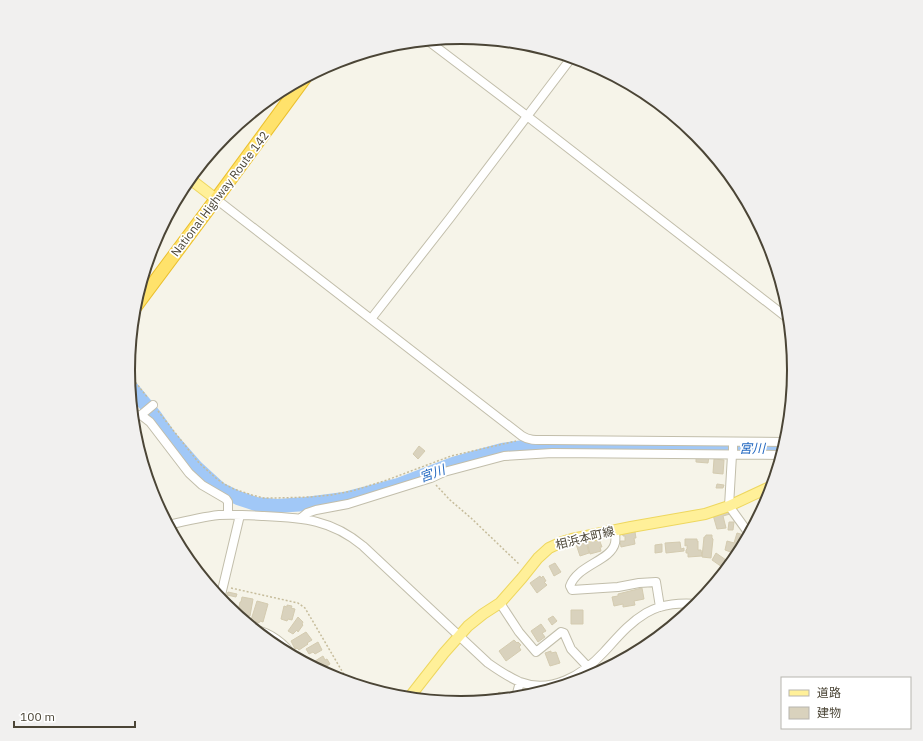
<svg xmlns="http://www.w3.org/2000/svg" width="923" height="741" font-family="'IBM Plex Sans','Noto Sans JP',sans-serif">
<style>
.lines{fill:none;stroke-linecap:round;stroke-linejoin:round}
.river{stroke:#a1c8f7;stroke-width:14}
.building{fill:#d9d2bd;stroke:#d4cbb0}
.minor-casing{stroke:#c2beab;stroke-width:10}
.major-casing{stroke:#eed75f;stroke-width:12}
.highway-casing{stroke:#ebc02e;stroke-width:14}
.path{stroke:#c6bc9b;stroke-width:1.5;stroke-dasharray:2 2;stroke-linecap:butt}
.minor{stroke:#fff;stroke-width:8}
.major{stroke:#fff099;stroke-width:10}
.highway{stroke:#ffe26b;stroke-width:12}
.labels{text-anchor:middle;stroke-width:3.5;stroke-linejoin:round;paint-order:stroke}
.street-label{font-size:12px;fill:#4b4536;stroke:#fff}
.water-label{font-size:13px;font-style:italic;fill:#256ac1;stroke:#fff}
.rim{fill:none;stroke:#4b4536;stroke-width:2}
</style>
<rect width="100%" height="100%" fill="#f6f4e9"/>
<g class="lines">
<!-- river -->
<path class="river" d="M130,386L155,416L169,436L197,468L220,489L238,498L256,504L277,506L306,504L344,499L398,485L453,464L480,456L502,450L524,447H586L736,449H785"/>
</g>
<!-- building -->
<path class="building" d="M419,446L425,451L418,459L413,454Z
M696,456H709L708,463L696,462Z
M714,459L724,460L723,474L713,473Z
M717,484L724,485L723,488H716Z
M727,509L730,514L723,516L726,528L717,529L713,515Z
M729,522H734L733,530H728Z
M637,529V531L635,532L636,538H634L635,544L621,547L620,541H625V536H623L622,532Z
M737,533L744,535L740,551H741L739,555L725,550L727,541L734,543Z
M706,535H712V538L713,539L711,558L702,557L704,537H705Z
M599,539L602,547H600L601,551L590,554L587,542Z
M685,539H697V541H698V550H701L702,556L688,557V553H686V550L687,549V545L685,546Z
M586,541L589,553L580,556L576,544Z
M680,542L681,549L684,548V551L666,553L665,543Z
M662,544V552L655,553V545Z
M716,553L726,560L722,567L712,560Z
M555,563L561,572L554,576L549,566Z
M540,576L541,578L543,576L546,581L544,582L547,585L537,593L530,583Z
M642,588L644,599L634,601L635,605L623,607V604L614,606L612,597L618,596V594Z
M228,592L237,594L236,597L227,595Z
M242,597L253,599L250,616L240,614V611H238L240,602H241Z
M257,601L268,604L263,622L260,621L259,623L251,620Z
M287,605L292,606L291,608L295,609L292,620L288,619L287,621L281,619L284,606L287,607Z
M571,610H583V624H571Z
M553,616L557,621L552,625L548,619Z
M298,617L303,622L302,624L303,625L298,632L297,630L293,634L288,631Z
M541,624L546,631L542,633L545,637L538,642L531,631Z
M306,632L312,640L307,643L308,644L299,650L297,648L295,649L291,641Z
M514,640L517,643L518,642L521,645L519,647L521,650L506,661L499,651Z
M318,642L322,650L315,654L313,652L309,654L306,649Z
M551,651V653L556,652L560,663L550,666L545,653Z
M323,656L325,660L327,659L330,664L320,670L315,661Z
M332,671L334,675L337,673L339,677L336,679L326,674Z
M499,692L505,696L502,700L492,701Z"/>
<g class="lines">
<defs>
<path id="minor" d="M427,40L527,116L790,320
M216,199L522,436C530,441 538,440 547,440L787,442
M371,319L450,218L572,57
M141,415L153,405
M132,416L141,415L150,422L189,473L202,485L226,499L228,502V515
M733,442V453L732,455L729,506L750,535
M301,518L307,513L316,510L348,504L431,478L444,472L504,456L552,453L783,455
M168,525C185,521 202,517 219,515C233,514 248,515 262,516C303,518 331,519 363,546L488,663C498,670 508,677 520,682C551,694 583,675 604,652C617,638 629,623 646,613C663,603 681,603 699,604
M615,530C615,534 616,539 615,543C611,561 577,565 570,586L572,590L618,587L639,583L656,582L660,607
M220,599L240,515
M500,603L519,632L536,652L561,632L564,633L571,649L588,667
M254,629C270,633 285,643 293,657
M514,699L517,693L520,682"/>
<path id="major" d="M190,179L216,199
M408,699L444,653L468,626L483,614L500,603L522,578L538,558L549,548L562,542L572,539L631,527L705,514L729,506L774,485"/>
<path id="highway" d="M134,309L216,199L305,78"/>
</defs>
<!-- minor casing -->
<use href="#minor" class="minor-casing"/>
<!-- major casing -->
<use href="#major" class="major-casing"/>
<!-- highway casing -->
<use href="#highway" class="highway-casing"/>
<!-- path -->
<path class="path" d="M128,373L148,398
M158,411L199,463L217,479L226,485L234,489L252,495L264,498H276L310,497L331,495L352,491L387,480L451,456L516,441
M436,485L450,500L471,518L520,565
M231,588L298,603L305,608L349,683"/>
<!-- minor -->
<use href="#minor" class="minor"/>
<!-- major -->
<use href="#major" class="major"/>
<!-- highway -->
<use href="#highway" class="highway"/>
</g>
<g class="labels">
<!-- street labels -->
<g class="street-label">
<text transform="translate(220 194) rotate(-53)" y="4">National Highway Route 142</text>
<text transform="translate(585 538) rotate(-14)" y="4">相浜本町線</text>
</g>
<!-- water labels -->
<g class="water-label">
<text x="752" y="453">宮川</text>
<text transform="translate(432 473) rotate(-20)" y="5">宮川</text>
</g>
</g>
<!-- crop -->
<path d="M0 0H923V741H0ZM135 370a326 326 0 1 1 652 0a326 326 0 1 1-652 0Z" fill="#f1f0ef" fill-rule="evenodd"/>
<path class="rim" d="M135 370a326 326 0 1 1 652 0a326 326 0 1 1-652 0Z"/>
<!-- legend -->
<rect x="781" y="677" width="130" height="52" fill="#ffffff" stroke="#b7b5af"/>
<rect x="789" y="690" width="20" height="6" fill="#fff099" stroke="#b7b5af"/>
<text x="817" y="697" font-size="12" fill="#4b4536">道路</text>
<rect x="789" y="707" width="20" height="12" fill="#d9d2bd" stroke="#b7b5af"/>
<text x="817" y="717" font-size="12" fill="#4b4536">建物</text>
<!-- scale -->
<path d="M14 721v6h121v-6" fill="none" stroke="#4b4536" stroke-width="2"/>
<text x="20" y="721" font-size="12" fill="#4b4536" stroke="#ffffff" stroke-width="3" paint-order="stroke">100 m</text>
</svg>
